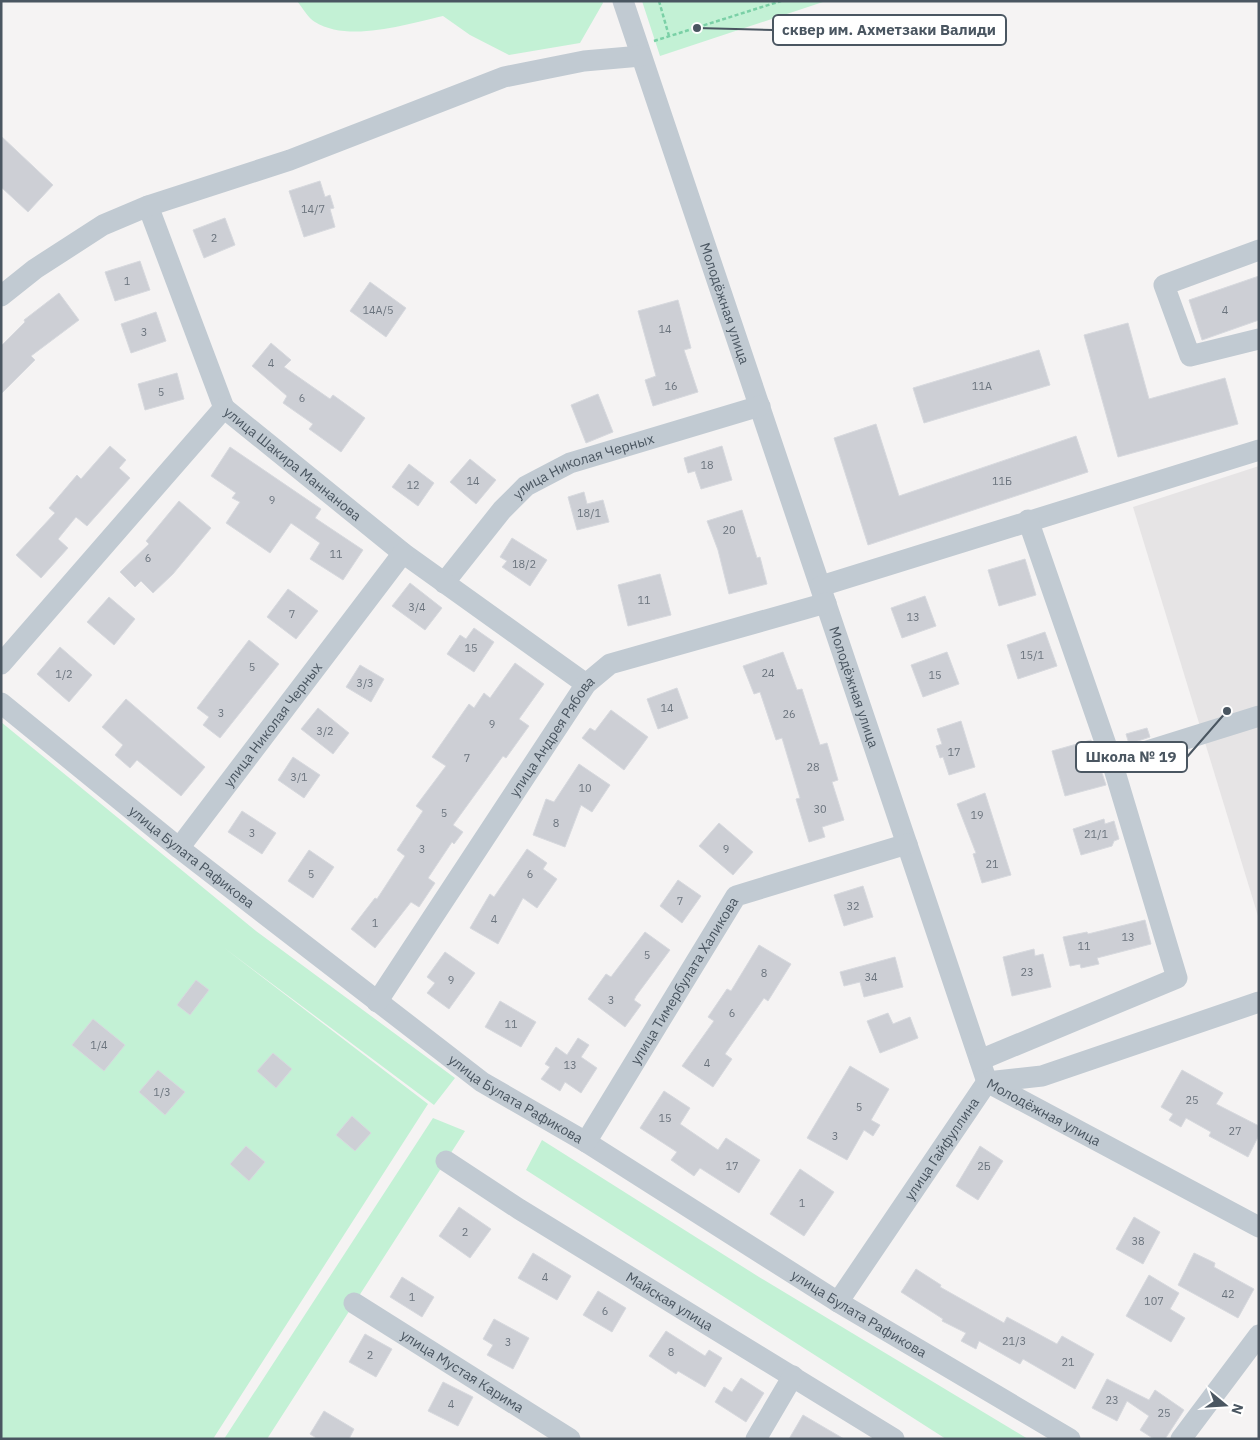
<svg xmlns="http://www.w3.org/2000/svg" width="1260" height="1440" font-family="'IBM Plex Sans',sans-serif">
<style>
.education{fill:#e6e4e5}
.green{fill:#c3f1d5}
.building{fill:#cdcfd5;stroke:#d7d9de}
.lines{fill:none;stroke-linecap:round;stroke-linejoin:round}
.path{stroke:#7ad0a6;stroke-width:2.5;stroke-dasharray:4 2.5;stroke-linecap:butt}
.minor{stroke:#c1cad2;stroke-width:21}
.labels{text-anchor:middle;stroke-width:4;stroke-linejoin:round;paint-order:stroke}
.number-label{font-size:11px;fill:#6b747e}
.street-label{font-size:14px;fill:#4a5661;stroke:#fff}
.leader{fill:none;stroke:#4a5661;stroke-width:2}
.callout-dot{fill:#4a5661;stroke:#fff;stroke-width:2}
.callout{fill:#fff;stroke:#4a5661;stroke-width:2}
.callout-label{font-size:15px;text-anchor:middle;font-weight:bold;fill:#4a5661}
</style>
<rect width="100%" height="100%" fill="#f5f3f3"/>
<!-- education -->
<path class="education" d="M1259,466V916H1258L1133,507Z"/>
<!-- green -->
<path class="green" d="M297,1H602L603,3L580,43L509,55L470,35L443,16C407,24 349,43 315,22C308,18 302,7 297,1Z
M642,1H826L660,56Z
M1,722L256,931L455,1078L434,1105L223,947L428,1104L213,1439H1Z
M433,1118L465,1131L267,1439H224Z
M542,1140L759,1277L1028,1439H946L526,1170Z"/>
<!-- building -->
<path class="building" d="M1,136L53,185L28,212L1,187Z
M320,181L325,197L330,195L334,208L330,209L335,227L304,237L289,191Z
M225,218L235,245L204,258L193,230Z
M140,261L150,290L115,301L105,272Z
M1259,276V320L1202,340L1189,300Z
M370,282L406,308L386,337L350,311Z
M59,293L79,320L31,356L35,360L1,394V346L25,322L24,320Z
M678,300L691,348L684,350L698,392L653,406L645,380L656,376L638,311Z
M156,312L166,341L131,353L121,324Z
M1128,323L1149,399L1225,378L1238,424L1118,457L1084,335Z
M271,343L291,360L284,367L330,399L333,395L365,418L341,452L309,429L313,424L283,403L287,396L252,366Z
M1039,350L1050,385L924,423L913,388Z
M177,373L184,399L145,410L138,384Z
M598,394L613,432L586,443L571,405Z
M876,424L899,496L1076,436L1088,472L868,545L834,438Z
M110,446L126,460L119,468L130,478L87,526L76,517L58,539L68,548L41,578L16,555L55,513L49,508L77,475L81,479Z
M722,446L732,480L701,489L695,471L688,473L684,458Z
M230,447L321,509L315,518L363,550L343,580L310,559L320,543L291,523L270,553L226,523L240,502L232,498L236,493L211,476Z
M470,459L496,480L476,504L450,482Z
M409,464L434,483L418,506L392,487Z
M584,492L587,504L603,500L609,522L577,530L568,497Z
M179,501L211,528L173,574L153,593L141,581L135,587L120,572L149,544L146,541Z
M742,510L757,558L760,557L767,584L729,594L718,550L707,521Z
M512,538L547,560L530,586L502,567L507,561L500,557Z
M1025,559L1036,595L999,606L988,570Z
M660,574L671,615L628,626L618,585Z
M410,583L442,608L425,630L392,606Z
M288,589L318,611L296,639L267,617Z
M925,596L936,626L902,638L891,608Z
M109,597L135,619L114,645L87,622Z
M474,628L494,642L474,672L447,654L460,635L466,639Z
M1045,632L1057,666L1018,679L1007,645Z
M249,640L279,664L220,738L203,725L209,717L197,708Z
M60,647L92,675L69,702L37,674Z
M783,652L797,690L802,689L820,745L827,743L838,780L832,782L844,820L822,827L825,837L809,842L796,799L800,798L782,738L776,740L760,692L754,694L743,666Z
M947,652L959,684L923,697L911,665Z
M515,663L544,684L519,719L529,726L506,758L503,756L453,825L463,832L454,844L452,842L428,878L435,883L419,907L411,902L375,948L351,929L375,898L377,899L405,856L397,850L423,811L416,806L446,766L432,757L469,704L474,708L484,693L490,698Z
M360,665L384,679L371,702L346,687Z
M677,688L688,718L658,729L647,699Z
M126,699L205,767L181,796L137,760L130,768L115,755L123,745L102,727Z
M318,708L349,733L333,754L301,729Z
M611,710L648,737L624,770L582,738L590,728L595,731Z
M961,721L975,767L949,775L943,757L940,758L936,746L942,744L937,729Z
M1147,728L1150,737L1129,744L1126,734Z
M1091,740L1106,785L1065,796L1052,751Z
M293,757L320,775L304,798L278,780Z
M579,764L610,785L592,812L581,805L565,847L533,835L546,799L554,802Z
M985,793L1011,875L982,883L973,854L976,853L957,804Z
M242,811L276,833L262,854L228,832Z
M1104,819L1105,824L1114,821L1119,839L1114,841L1112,846L1081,855L1073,829Z
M719,823L753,852L733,875L699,846Z
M527,849L547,863L543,869L557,879L537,908L523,898L498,944L470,928L490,894L494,897Z
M309,850L334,867L313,898L288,881Z
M678,880L701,896L682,923L660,906Z
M863,886L873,917L844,926L834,895Z
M1145,920L1151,944L1097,958L1099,964L1081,968L1080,964L1070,966L1063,937L1087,932L1088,934Z
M645,932L670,950L636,996L634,1000L641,1005L625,1027L588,999L606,974L611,977Z
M759,945L791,964L768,1001L764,998L725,1054L732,1059L713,1087L682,1066L714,1021L708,1017L727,989L731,991Z
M1034,949L1035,956L1043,954L1051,987L1012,996L1003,957Z
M445,952L475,973L449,1009L427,993L435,983L427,977Z
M895,957L903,987L864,997L860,982L844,986L840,972Z
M196,980L209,990L190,1015L177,1005Z
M500,1001L536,1022L521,1047L485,1027Z
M888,1013L893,1024L910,1017L918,1038L880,1053L867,1021Z
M93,1019L125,1045L104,1071L72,1045Z
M578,1038L589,1045L581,1057L597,1068L581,1093L565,1082L560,1091L541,1079L550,1067L545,1064L556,1047L567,1055Z
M273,1053L292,1069L276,1088L257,1071Z
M850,1066L889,1089L871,1120L880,1125L873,1136L864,1130L847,1160L807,1138Z
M158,1070L185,1092L165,1115L139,1092Z
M1182,1070L1223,1093L1216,1104L1259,1126V1135L1248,1157L1209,1136L1211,1132L1186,1118L1181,1127L1169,1120L1173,1114L1161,1107Z
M664,1091L690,1108L680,1124L718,1150L726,1138L760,1160L739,1193L700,1168L694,1176L671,1160L677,1152L640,1128Z
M352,1116L371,1133L355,1151L336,1135Z
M246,1146L265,1162L249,1181L230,1164Z
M980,1146L1003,1161L978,1200L956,1186Z
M800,1169L834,1192L804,1236L770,1214Z
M459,1207L491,1229L470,1258L439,1236Z
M1134,1217L1160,1232L1143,1264L1116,1249Z
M533,1253L571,1276L557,1300L518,1278Z
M1194,1253L1215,1263L1214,1267L1254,1289L1238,1318L1178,1285Z
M916,1269L941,1285L940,1287L1004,1323L1007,1317L1057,1344L1062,1336L1094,1354L1075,1389L1023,1359L1020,1364L979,1341L976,1349L961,1341L966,1333L942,1321L943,1319L901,1292Z
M1149,1275L1179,1293L1170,1309L1185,1318L1171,1342L1126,1316Z
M402,1277L434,1297L422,1317L390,1297Z
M598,1291L626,1308L612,1332L583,1315Z
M494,1319L529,1338L513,1369L487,1355L493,1345L483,1339Z
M666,1331L705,1356L709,1350L722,1358L705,1387L678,1371L676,1374L649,1356Z
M365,1334L392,1349L376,1377L349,1362Z
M741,1378L764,1393L746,1422L715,1402L724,1387L732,1392Z
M1107,1379L1149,1400L1155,1390L1184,1410L1165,1439H1154L1140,1430L1149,1416L1127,1401L1117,1421L1092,1408Z
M443,1382L473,1397L458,1426L428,1411Z
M324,1411L354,1429L349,1439H318L310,1434Z
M803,1415L844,1439H789Z"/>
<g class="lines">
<!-- path -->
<path class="path" d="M659,1L669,36
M654,41L781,1"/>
<!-- minor -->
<g class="minor">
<path id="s1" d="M623,1L987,1082L1259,1227"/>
<path d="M148,206L224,408"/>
<path d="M1259,250L1164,285L1190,356L1259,339"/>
<path d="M1,296L35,269L103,225L148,206L290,160L504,77L584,61L641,56"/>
<path id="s2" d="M444,583L502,510L526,486L570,463L760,406"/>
<path d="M821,586L1259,450"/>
<path id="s3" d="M1,664L224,408L403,553L586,684"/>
<path id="s4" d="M1,703L179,848L482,1082L586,1142L838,1302L1070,1439"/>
<path d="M1112,762L1259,716"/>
<path id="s5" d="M179,848L403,553"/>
<path id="s6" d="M377,1002L586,684L610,664L826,603"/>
<path d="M980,1060L1177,978L1112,762L1028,520"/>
<path id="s7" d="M586,1142L736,896L907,844"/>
<path id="s8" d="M446,1161L519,1209L894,1439"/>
<path id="s9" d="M838,1302L987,1082L1042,1076L1259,1002"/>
<path id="s10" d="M354,1303L570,1439"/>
<path d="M756,1439L793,1376"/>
<path d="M1181,1439L1259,1335"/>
</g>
</g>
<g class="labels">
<!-- number labels -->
<g class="number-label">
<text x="313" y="213">14/7</text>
<text x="214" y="242">2</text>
<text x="127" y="285">1</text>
<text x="378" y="314">14А/5</text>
<text x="1225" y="314">4</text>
<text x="665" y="333">14</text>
<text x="144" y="336">3</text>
<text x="271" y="367">4</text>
<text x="671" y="390">16</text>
<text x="982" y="390">11А</text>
<text x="161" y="396">5</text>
<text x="302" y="402">6</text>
<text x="707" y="469">18</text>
<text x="473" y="485">14</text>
<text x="1002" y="485">11Б</text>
<text x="413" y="489">12</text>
<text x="272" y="504">9</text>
<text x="589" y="517">18/1</text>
<text x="729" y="534">20</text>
<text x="336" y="558">11</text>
<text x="148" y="562">6</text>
<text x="524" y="568">18/2</text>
<text x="644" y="604">11</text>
<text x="417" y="611">3/4</text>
<text x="292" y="618">7</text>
<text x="913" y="621">13</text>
<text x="471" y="652">15</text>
<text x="1032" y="659">15/1</text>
<text x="252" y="671">5</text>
<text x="768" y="677">24</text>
<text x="64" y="678">1/2</text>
<text x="935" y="679">15</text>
<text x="365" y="687">3/3</text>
<text x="667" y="712">14</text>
<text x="221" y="717">3</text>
<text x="789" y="718">26</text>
<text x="492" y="728">9</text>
<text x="325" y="735">3/2</text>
<text x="954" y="756">17</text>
<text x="467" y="762">7</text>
<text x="813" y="771">28</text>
<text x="299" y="781">3/1</text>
<text x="585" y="792">10</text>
<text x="820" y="813">30</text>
<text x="444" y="817">5</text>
<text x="977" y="819">19</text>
<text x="556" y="827">8</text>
<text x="252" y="837">3</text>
<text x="1096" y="838">21/1</text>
<text x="422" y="853">3</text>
<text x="726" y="853">9</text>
<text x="992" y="868">21</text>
<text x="311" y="878">5</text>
<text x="530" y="878">6</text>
<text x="680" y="905">7</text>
<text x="853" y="910">32</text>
<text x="494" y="923">4</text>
<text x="375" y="927">1</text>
<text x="1128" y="941">13</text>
<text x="1084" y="950">11</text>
<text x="647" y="959">5</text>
<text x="1027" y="976">23</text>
<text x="764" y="977">8</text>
<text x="871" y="981">34</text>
<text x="451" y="984">9</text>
<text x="611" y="1004">3</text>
<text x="732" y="1017">6</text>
<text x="511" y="1028">11</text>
<text x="99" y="1049">1/4</text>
<text x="707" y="1067">4</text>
<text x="570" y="1069">13</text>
<text x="162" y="1096">1/3</text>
<text x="1192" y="1104">25</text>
<text x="859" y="1111">5</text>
<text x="665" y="1122">15</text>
<text x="1235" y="1135">27</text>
<text x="835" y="1140">3</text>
<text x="732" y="1170">17</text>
<text x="984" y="1170">2Б</text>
<text x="802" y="1207">1</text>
<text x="465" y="1236">2</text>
<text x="1138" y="1245">38</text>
<text x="545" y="1281">4</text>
<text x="1228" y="1298">42</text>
<text x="412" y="1301">1</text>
<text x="1154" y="1305">107</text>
<text x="605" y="1315">6</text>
<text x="1014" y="1345">21/3</text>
<text x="508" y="1346">3</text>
<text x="671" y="1356">8</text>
<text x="370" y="1359">2</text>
<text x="1068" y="1366">21</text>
<text x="1112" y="1404">23</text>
<text x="451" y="1408">4</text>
<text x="1164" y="1417">25</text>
</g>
<!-- street labels -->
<g class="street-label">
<text dy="5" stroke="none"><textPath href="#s1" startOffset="319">Молодёжная улица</textPath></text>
<text dy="5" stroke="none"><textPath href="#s3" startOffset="428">улица Шакира Маннанова</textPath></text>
<text dy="5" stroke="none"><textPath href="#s2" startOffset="188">улица Николая Черных</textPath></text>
<text dy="5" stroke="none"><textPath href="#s1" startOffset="724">Молодёжная улица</textPath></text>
<text dy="5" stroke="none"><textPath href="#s5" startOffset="155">улица Николая Черных</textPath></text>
<text dy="5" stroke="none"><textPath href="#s6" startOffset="318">улица Андрея Рябова</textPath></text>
<text dy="5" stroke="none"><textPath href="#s4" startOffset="245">улица Булата Рафикова</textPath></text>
<text dy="5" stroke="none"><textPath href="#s7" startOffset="189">улица Тимербулата Халикова</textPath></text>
<text dy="5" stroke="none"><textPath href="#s4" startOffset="650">улица Булата Рафикова</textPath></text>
<text dy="5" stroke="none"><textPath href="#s1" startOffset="1205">Молодёжная улица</textPath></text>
<text dy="5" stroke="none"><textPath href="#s9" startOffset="185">улица Гайфуллина</textPath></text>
<text dy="5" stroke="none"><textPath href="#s8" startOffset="264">Майская улица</textPath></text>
<text dy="5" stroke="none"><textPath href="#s4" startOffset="1055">улица Булата Рафикова</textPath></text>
<text dy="5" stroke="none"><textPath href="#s10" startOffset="128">улица Мустая Карима</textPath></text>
</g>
</g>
<!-- callouts -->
<path class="leader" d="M697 28L773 30M1227 711L1187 757"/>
<g class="callout-dot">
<circle cx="697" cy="28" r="5"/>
<circle cx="1227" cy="711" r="5"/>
</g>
<g class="callout">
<rect x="773" y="15" width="233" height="30" rx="5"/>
<rect x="1076" y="742" width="111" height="30" rx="5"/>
</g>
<g class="callout-label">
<text x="889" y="35">сквер им. Ахметзаки Валиди</text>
<text x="1131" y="762">Школа № 19</text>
</g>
<!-- border -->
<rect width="1260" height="1440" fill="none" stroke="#4a5661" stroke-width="5"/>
<!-- north arrow -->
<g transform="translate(1225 1405) rotate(108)" stroke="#ffffff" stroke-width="4" paint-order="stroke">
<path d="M0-4L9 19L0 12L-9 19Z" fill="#4a5661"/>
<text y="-8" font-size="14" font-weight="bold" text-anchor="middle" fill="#4a5661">N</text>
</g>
</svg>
